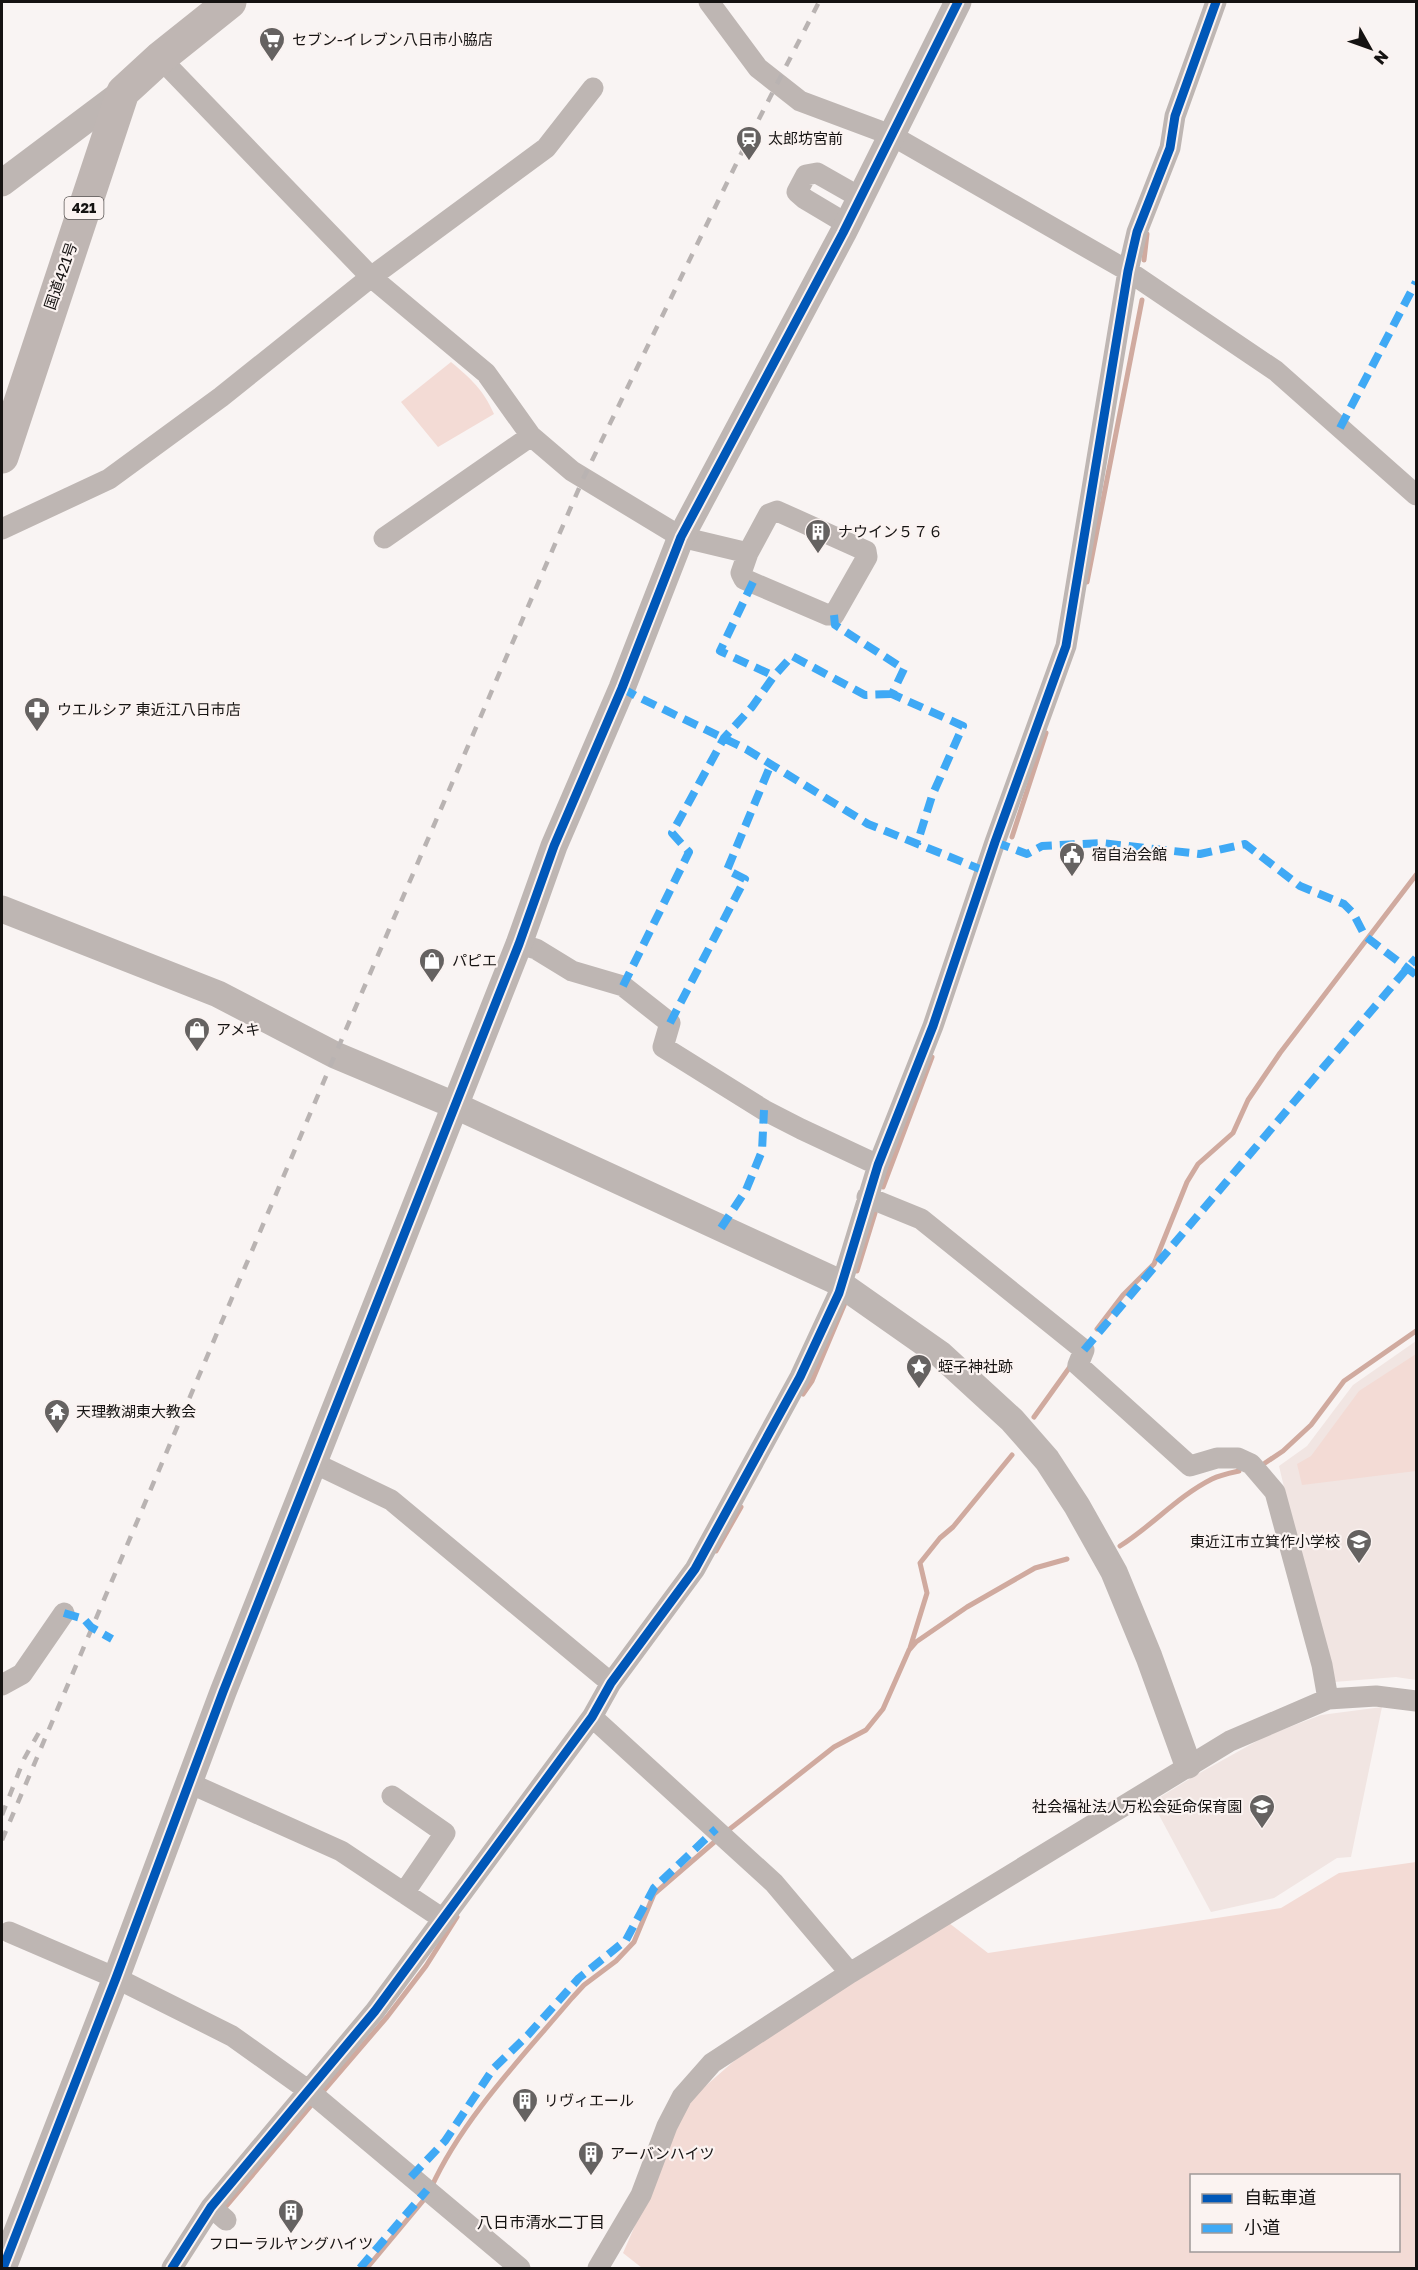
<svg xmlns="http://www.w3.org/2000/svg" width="1418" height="2270" font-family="'Golos Text','Noto Sans JP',sans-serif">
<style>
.built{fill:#f1e5e2}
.green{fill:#f3dbd5;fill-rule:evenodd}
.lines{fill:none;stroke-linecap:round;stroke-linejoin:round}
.stream{stroke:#d0aa9f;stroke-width:5}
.minor{stroke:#beb6b3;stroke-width:21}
.tertiary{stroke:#beb6b3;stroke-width:27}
.trunk{stroke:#bfb6b3;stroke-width:33}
.rail{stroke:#b9b3b2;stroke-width:4.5;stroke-dasharray:10 10;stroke-linecap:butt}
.quiet{stroke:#3fa9f5;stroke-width:8;stroke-dasharray:15 8;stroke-linecap:butt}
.cycleway-casing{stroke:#fbf3f1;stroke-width:13}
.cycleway{stroke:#0057b8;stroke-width:9}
.labels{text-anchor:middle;stroke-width:4.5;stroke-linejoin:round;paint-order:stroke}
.shield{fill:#fbf3f1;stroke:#5a5655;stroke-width:1.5}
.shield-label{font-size:14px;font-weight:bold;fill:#151312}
.poi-label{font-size:15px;fill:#151312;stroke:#fbf3f1;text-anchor:start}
.street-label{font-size:15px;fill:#151312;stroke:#fbf3f1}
.neighbourhood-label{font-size:16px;fill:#151312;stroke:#fbf3f1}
</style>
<rect width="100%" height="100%" fill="#f9f4f3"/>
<!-- built -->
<path class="built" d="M1416,1341V1680L1396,1677L1334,1682L1326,1664L1279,1466L1307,1446L1353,1385Z
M1382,1707L1351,1857L1337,1858L1274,1898L1211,1912L1152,1802L1196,1775L1266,1736L1321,1715Z"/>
<!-- green -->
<path class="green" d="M451,362C471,379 483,389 494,414L438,447L401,402Z
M1416,1354V1471L1302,1485L1297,1464L1311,1456L1359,1391Z
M1416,1862V2268H642L623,2253L647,2198L685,2104L750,2047L949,1923L988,1953L1281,1908L1339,1873ZM1192,2176H1398V2250H1192Z"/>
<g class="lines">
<!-- stream -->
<path class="stream" d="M1144,260L1147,234
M1087,582L1142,300
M1012,837L1046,733
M883,1187L932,1057
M857,1271L875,1213
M1097,1329L1123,1295L1154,1264L1187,1182L1198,1164L1233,1133L1248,1100L1280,1053L1416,875
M803,1394L812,1381L845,1303
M1034,1417L1072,1364
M1265,1463L1283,1451L1311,1425L1344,1381L1416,1331
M1120,1546C1152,1526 1178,1496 1212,1479C1220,1475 1230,1473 1239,1471
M716,1551L741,1507
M910,1648L927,1593L920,1563L940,1538L953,1527L1012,1455
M726,1832L834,1747L866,1730L883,1709L909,1650L916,1642L967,1607L1035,1568L1067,1559
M320,2095L387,2017L426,1966L457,1917
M431,2188C462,2119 523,2056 572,1998L584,1985L616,1961L634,1942L654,1894L719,1838
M223,2210L314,2102
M367,2268L427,2196"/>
<!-- minor -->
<path class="minor" d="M709,2L758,68L800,101L891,135L1128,271L1276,371L1416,495
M160,58L371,277L486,373L531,436L572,471L681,537L748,553L769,514L777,511L866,551L867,557L834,615H828L744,579L741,573L748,553
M847,224L805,199L797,192L806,175L817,173L861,198
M2,529L109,479L221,397L371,277L546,148L593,88
M384,538L531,436
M519,944L536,949L572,971L623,986L670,1023L663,1047L764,1110L801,1129L878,1165
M867,1197L921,1219L1084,1350L1078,1365L1190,1466L1217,1458H1238L1251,1464L1275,1492L1322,1665L1328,1699
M314,1463L391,1500L611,1683
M2,1685L22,1674L64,1613
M592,1717L774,1883L850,1973
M189,1783L341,1851L443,1919
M392,1796L445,1833L404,1893
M9,1932L116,1978L232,2036L309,2091L520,2268
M211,2207L226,2220
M172,2268L211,2207L375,2011L592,1717L611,1683L695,1569L800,1377L839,1293L878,1165L933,1026L995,842L1066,646L1128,271L1137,232L1170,148L1175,116L1216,2
M598,2268L641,2195L667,2126L682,2097L712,2063L850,1973L1230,1741L1328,1699L1376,1696L1416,1701"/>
<!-- tertiary -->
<path class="tertiary" d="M2,183L123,92
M2,909L218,994L335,1055L454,1105L836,1281L940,1354L1012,1420L1047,1460L1077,1506L1114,1572L1149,1657L1188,1765
M3,2268L116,1978L223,1692L519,944L554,846L622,688L681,537L843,233L958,2"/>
<!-- trunk -->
<path class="trunk" d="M2,457L123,92L160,58L230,2"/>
<!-- rail -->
<path class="rail" d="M2,1815L24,1759L42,1727
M2,1840L335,1055L583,479L742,152L819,2"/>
<!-- quiet -->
<path class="quiet" d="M1340,428L1416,282
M753,582L720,651L774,676
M834,615L835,625L904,669L892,694L963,726L932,796L917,844
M622,688L636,696L746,749L868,824L985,871
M995,842L1027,854L1042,846L1101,843L1200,854L1245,844L1300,886L1344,904L1353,913L1365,936L1416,975
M623,986L689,852L672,833L724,738L752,707L774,676L792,656L865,695L892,694
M670,1023L745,879L727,870L771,764
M721,1228L746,1190L762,1151L764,1110
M1084,1350L1416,958
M64,1613L84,1619L91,1627L112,1639
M411,2177L445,2141L493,2069L528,2035L579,1978L626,1940L654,1888L716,1829
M360,2268L427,2190"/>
<defs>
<path id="cycleway" d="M3,2268L116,1978L223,1692L519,944L554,846L622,688L681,537L843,233L958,2
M172,2268L211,2207L375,2011L592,1717L611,1683L695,1569L800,1377L839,1293L878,1165L933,1026L995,842L1066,646L1128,271L1137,232L1170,148L1175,116L1216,2"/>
</defs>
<!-- cycleway casing -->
<use href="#cycleway" class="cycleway-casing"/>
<!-- cycleway -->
<use href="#cycleway" class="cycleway"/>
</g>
<!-- icons -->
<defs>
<symbol id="supermarket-pin" viewBox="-11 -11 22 30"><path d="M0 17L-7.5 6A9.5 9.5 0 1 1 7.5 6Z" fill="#656261" stroke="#fbf3f1"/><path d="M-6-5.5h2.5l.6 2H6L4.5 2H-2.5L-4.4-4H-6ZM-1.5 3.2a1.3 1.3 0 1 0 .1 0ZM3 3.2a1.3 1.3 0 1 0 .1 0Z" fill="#fff"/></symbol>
<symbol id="station-pin" viewBox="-11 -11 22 30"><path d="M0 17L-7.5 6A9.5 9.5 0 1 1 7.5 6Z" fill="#656261" stroke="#fbf3f1"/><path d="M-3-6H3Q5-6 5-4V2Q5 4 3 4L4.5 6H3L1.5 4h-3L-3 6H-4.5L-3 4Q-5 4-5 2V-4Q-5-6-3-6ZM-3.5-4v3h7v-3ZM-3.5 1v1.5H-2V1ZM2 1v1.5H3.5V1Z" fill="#fff"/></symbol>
<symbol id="building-pin" viewBox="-11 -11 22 30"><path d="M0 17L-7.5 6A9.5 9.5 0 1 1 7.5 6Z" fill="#656261" stroke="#fbf3f1"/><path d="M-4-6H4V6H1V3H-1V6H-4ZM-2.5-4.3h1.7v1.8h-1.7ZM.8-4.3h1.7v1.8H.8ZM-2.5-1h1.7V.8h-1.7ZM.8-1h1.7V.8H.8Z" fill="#fff"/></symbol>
<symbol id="pharmacy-pin" viewBox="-11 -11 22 30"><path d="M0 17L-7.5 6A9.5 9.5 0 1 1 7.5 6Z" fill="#656261" stroke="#fbf3f1"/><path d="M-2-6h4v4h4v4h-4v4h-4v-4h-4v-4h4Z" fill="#fff"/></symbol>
<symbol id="civic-pin" viewBox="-11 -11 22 30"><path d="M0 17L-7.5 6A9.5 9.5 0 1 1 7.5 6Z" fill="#656261" stroke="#fbf3f1"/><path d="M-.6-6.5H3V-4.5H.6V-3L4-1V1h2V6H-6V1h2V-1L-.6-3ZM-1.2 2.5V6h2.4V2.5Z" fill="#fff"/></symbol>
<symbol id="shop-pin" viewBox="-11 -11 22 30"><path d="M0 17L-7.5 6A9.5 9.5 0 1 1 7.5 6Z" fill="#656261" stroke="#fbf3f1"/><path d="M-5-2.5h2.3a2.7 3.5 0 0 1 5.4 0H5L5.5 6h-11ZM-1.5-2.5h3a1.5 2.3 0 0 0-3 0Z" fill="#fff"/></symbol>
<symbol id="sight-pin" viewBox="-11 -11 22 30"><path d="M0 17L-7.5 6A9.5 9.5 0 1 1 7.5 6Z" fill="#656261" stroke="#fbf3f1"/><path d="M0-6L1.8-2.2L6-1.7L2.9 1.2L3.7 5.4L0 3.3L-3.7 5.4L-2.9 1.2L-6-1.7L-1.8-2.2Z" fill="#fff"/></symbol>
<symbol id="temple-pin" viewBox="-11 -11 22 30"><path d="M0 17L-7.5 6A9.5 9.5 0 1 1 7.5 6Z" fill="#656261" stroke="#fbf3f1"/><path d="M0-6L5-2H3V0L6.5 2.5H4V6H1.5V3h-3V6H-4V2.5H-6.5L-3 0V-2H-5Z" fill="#fff"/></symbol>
<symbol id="school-pin" viewBox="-11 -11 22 30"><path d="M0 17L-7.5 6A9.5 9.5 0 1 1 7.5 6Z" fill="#656261" stroke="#fbf3f1"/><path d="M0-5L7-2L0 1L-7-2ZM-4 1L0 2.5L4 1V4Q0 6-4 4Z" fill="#fff"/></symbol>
</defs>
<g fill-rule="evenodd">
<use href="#supermarket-pin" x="257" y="25" width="30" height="40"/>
<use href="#station-pin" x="734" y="124" width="30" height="40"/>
<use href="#building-pin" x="803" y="517" width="30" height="40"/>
<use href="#pharmacy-pin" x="22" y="695" width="30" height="40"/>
<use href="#civic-pin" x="1057" y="840" width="30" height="40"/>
<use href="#shop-pin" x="417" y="946" width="30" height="40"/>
<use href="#shop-pin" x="182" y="1015" width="30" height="40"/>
<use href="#sight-pin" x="904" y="1352" width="30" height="40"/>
<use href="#temple-pin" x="42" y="1397" width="30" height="40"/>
<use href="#school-pin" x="1344" y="1527" width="30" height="40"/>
<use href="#school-pin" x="1247" y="1792" width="30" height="40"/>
<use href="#building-pin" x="510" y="2086" width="30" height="40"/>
<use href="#building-pin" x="576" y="2139" width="30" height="40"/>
<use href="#building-pin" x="276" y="2197" width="30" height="40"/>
</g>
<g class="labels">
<!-- shield labels -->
<rect class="shield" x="64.5" y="197" width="39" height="22" rx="4.5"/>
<g class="shield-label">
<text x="84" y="213">421</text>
</g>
<!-- poi labels -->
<g class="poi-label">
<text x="292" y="45">セブン-イレブン八日市小脇店</text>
<text x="768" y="144">太郎坊宮前</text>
<text x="838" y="537">ナウイン５７６</text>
<text x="57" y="715">ウエルシア 東近江八日市店</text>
<text x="1092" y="860">宿自治会館</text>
<text x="452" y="966">パピエ</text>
<text x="216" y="1035">アメキ</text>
<text x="938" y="1372">蛭子神社跡</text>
<text x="76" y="1417">天理教湖東大教会</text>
<text x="1340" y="1547" text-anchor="end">東近江市立箕作小学校</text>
<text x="1242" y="1812" text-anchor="end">社会福祉法人万松会延命保育園</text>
<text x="544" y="2106">リヴィエール</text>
<text x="610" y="2159">アーバンハイツ</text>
<text x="291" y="2249" text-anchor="middle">フローラルヤングハイツ</text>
</g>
<!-- street labels -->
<g class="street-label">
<text transform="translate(61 276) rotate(-71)" y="5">国道421号</text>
</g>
<!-- neighbourhood labels -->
<g class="neighbourhood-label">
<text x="541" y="2228">八日市清水二丁目</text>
</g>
</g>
<!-- border -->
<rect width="1418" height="2270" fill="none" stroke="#151312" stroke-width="6"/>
<!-- legend -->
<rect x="1190" y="2174" width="210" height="78" fill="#fbf3f1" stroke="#9f9998" stroke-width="1.5"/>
<rect x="1202" y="2194" width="30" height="9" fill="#0057b8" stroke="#9f9998" stroke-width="1.5"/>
<text x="1244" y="2204" font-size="18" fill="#151312">自転車道</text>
<rect x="1202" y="2224" width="30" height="9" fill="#3fa9f5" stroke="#9f9998" stroke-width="1.5"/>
<text x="1244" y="2234" font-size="18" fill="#151312">小道</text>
<!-- north arrow -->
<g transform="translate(1370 48) rotate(130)" stroke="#fbf3f1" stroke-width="4.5" paint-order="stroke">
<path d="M0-4.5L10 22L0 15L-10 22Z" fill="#151312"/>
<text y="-9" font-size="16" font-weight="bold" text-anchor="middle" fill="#151312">N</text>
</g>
</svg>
